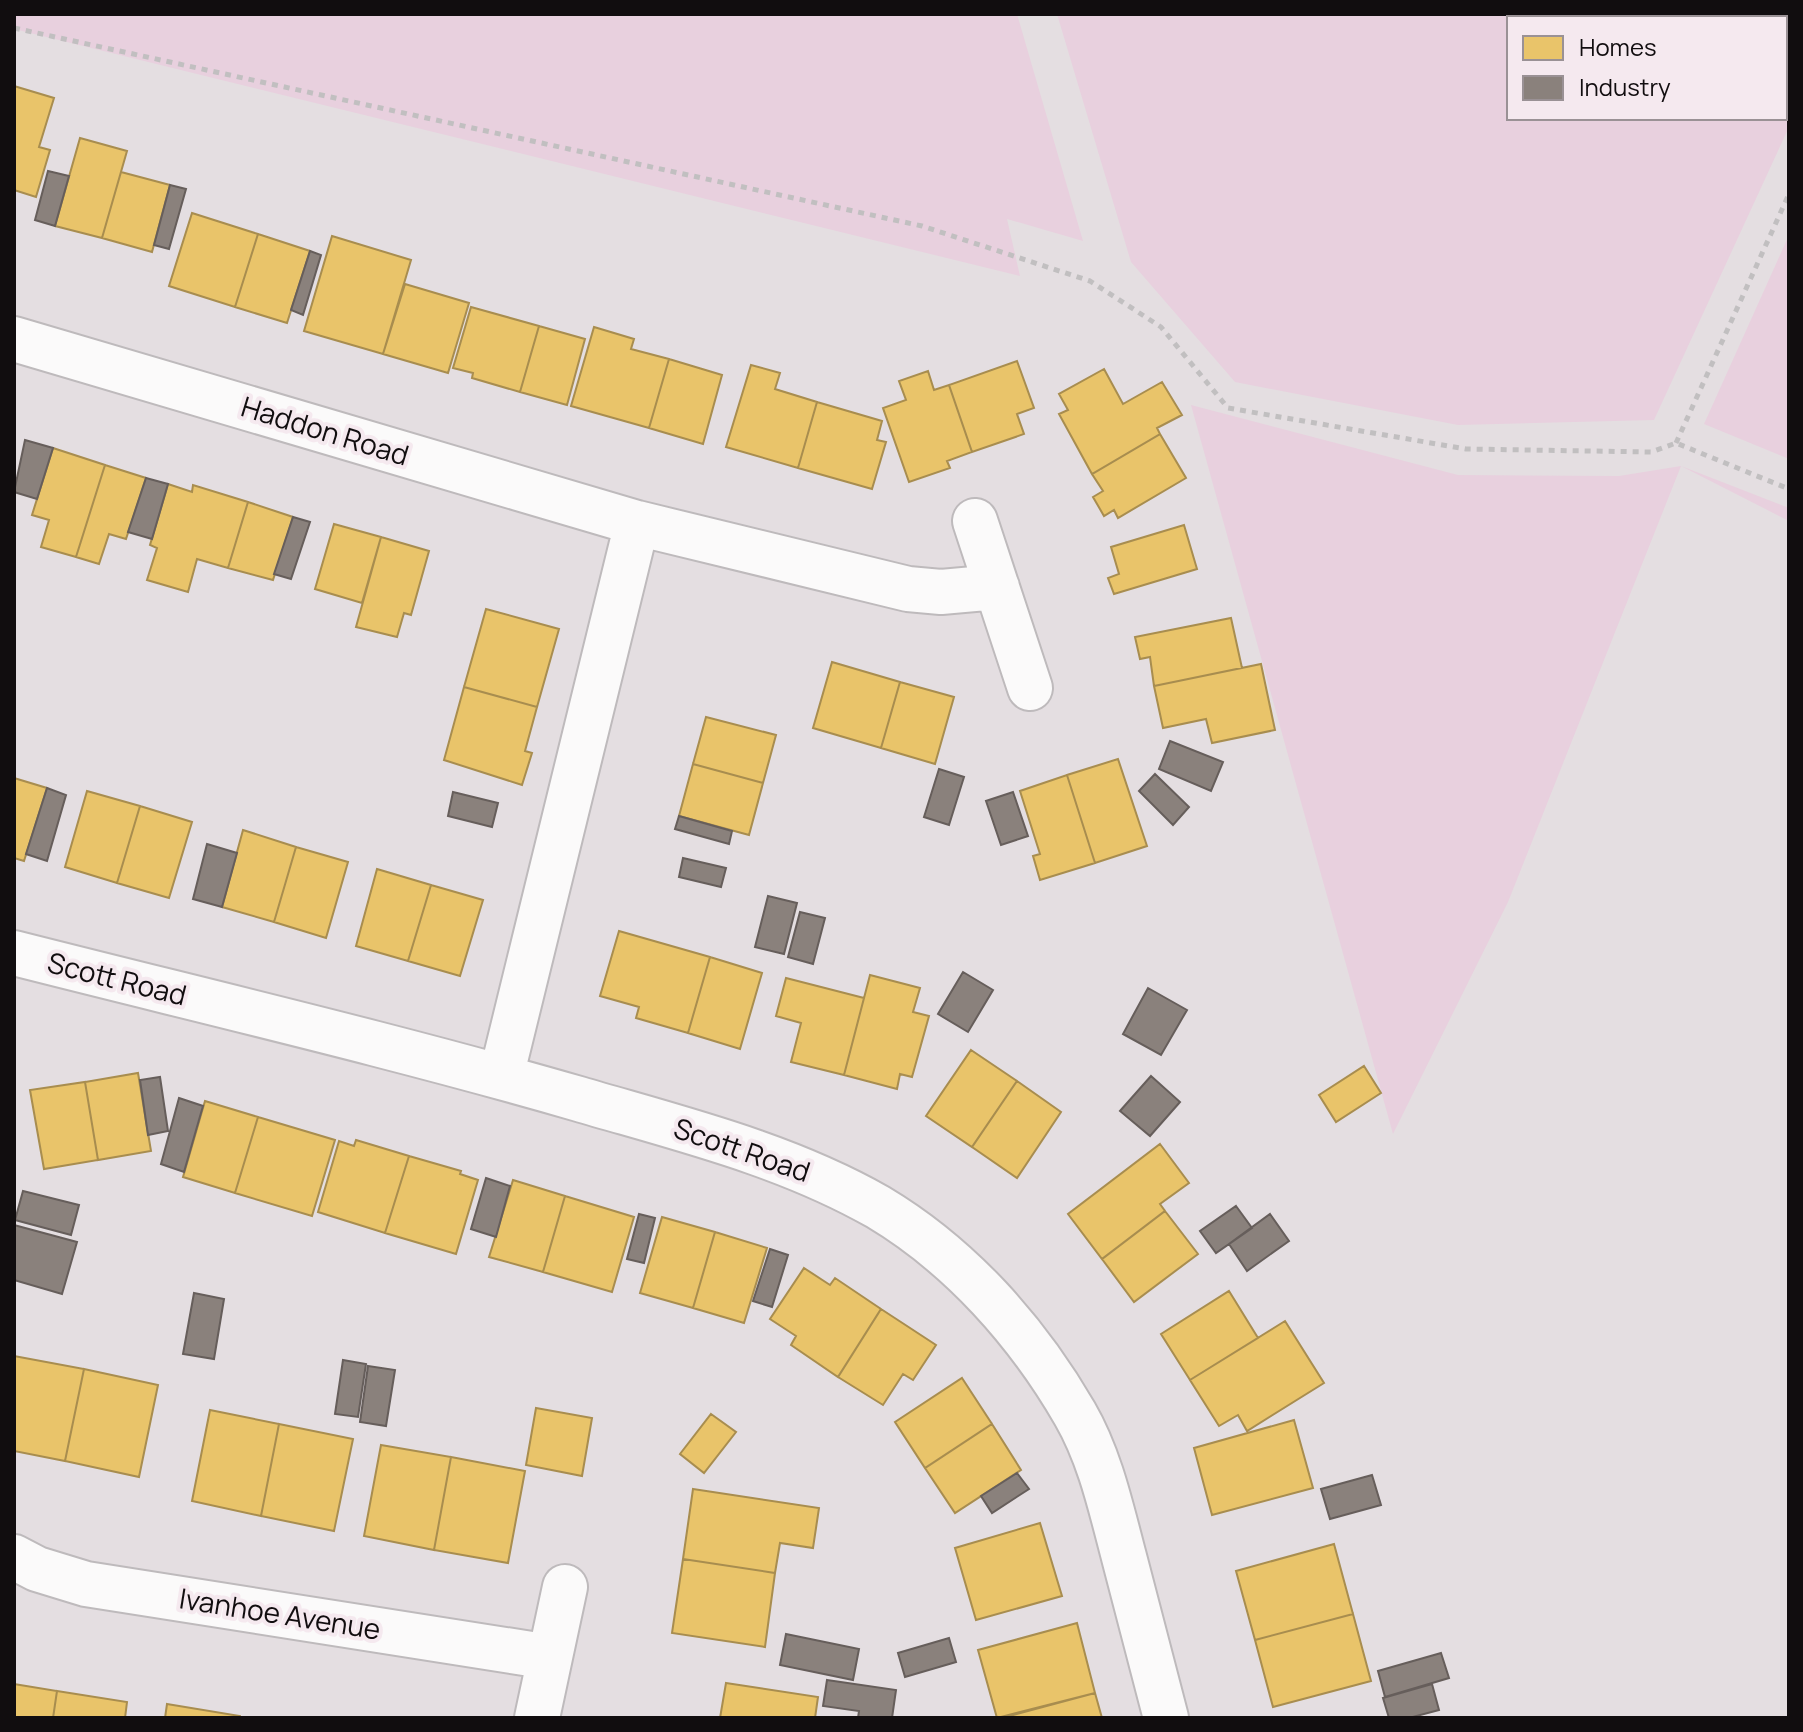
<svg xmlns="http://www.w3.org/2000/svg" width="1803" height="1732" font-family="Manrope,sans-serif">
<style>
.green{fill:#e8d0de;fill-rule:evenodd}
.homes{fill:#e9c46a;stroke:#a88d4f;stroke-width:2}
.industry{fill:#8a817c;stroke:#665e5b;stroke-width:2}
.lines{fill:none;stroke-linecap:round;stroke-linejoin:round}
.minor-casing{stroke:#bebabc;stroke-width:48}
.path{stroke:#c1bfc0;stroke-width:5;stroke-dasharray:6 6;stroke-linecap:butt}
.minor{stroke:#fbfafa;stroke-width:44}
.labels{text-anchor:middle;stroke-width:8;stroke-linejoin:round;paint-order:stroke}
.street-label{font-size:28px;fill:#110d0f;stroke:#f5e9ef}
</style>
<rect width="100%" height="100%" fill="#e4dee1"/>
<!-- green -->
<path class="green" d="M14,14H1017L1083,241L1007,219L1020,276L14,29Z
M1057,14H1789V127L1654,420L1458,425L1235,382L1131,262ZM1785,18V118H1509V18Z
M1789,235V459L1704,424Z
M1191,405L1458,475L1619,476L1681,466L1789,508V521L1681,466L1508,902L1393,1134Z"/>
<!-- homes -->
<path class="homes" d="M14,86L54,98L39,147L50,150L36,197L14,190Z
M80,138L127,151L102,238L55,226Z
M121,172L170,185L152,252L102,238Z
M192,213L258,234L235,307L169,286Z
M258,234L310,251L287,323L235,307Z
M332,236L411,260L383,354L304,331Z
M405,284L469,303L448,373L383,354Z
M471,307L539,326L520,392L472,378L473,373L453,368Z
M539,326L585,339L567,405L520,392Z
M594,327L634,339L631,349L669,359L649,428L571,406Z
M669,359L722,375L703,444L649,428Z
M1017,361L1034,408L1017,414L1024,434L972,452L949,385Z
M751,365L780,373L775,389L817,402L798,468L726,447Z
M1104,369L1123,404L1162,382L1182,415L1157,428L1160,434L1092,474L1059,414L1068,410L1059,394Z
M928,371L934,390L949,385L972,452L947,461L950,468L909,482L883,408L906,400L899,381Z
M817,402L882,421L877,440L886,442L872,489L798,468Z
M1160,434L1186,478L1118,518L1114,510L1104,516L1093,497L1103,491L1092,474Z
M53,448L105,465L76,557L41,547L49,520L32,515Z
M105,465L146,478L126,539L109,534L99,564L76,557Z
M168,484L192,492L193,485L248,502L228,568L197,559L188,592L147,580L157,548L150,545Z
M248,502L293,517L273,580L228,568Z
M334,524L381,537L362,603L315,589Z
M1184,525L1197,569L1114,594L1108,578L1119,574L1111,547Z
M381,537L429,551L411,615L404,613L397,637L356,627Z
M486,609L559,629L537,707L464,687Z
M1231,618L1242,668L1154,686L1150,657L1140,659L1135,637Z
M832,662L900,682L881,748L813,728Z
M1261,664L1275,730L1212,743L1206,719L1163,728L1154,686Z
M900,682L954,697L935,764L881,748Z
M464,687L537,707L525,751L532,753L522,785L444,760Z
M706,717L776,735L763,783L693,764Z
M1118,759L1147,846L1095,863L1067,775Z
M693,764L763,783L749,835L679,816Z
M1067,775L1095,863L1040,880L1033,856L1040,854L1020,791Z
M14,778L47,788L24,861L14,858Z
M87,791L140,806L117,883L65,867Z
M140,806L192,822L169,898L117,883Z
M243,830L296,847L274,922L222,907Z
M296,847L348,862L326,938L274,922Z
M377,869L431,885L408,961L356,946Z
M431,885L483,900L460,976L408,961Z
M619,931L710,957L688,1033L636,1018L639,1007L600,996Z
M710,957L762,973L740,1049L688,1033Z
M870,975L920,988L913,1012L929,1016L912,1077L900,1074L897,1089L844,1075Z
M786,978L864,998L844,1075L791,1062L801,1023L776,1016Z
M971,1050L1017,1081L972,1147L926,1116Z
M1364,1066L1381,1093L1336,1122L1319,1095Z
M138,1073L151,1151L98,1160L85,1082Z
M1017,1081L1061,1112L1017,1178L972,1147Z
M85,1082L98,1160L44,1169L30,1090Z
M205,1101L258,1117L235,1193L183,1177Z
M258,1117L335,1140L312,1216L235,1193Z
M356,1140L409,1156L385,1233L318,1212L339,1141L354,1146Z
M1160,1144L1189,1183L1160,1204L1165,1211L1102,1259L1068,1214Z
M409,1156L461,1171L460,1174L478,1180L456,1254L385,1233Z
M513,1180L565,1196L543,1272L489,1257Z
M565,1196L634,1217L612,1292L543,1272Z
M1165,1211L1198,1254L1134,1302L1102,1259Z
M662,1217L715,1232L693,1308L640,1293Z
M715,1232L767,1248L744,1323L693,1308Z
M804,1268L830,1285L835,1278L881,1309L838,1377L791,1345L796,1336L770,1319Z
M1229,1291L1258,1338L1190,1380L1161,1334Z
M881,1309L936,1345L913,1380L903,1374L883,1405L838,1377Z
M1285,1321L1324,1383L1247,1431L1238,1415L1219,1426L1190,1380Z
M14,1356L84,1369L65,1461L14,1451Z
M84,1369L158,1385L139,1477L65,1461Z
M962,1378L992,1424L925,1468L895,1422Z
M536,1408L592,1418L582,1476L526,1465Z
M210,1410L279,1424L261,1516L192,1501Z
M711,1414L736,1432L704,1473L680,1454Z
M1294,1420L1313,1488L1212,1515L1194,1448Z
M279,1424L353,1439L334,1531L261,1516Z
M992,1424L1021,1470L955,1513L925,1468Z
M381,1445L451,1457L434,1550L364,1536Z
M451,1457L525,1471L508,1563L434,1550Z
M693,1489L819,1508L813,1548L780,1543L775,1573L683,1559Z
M1040,1523L1062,1596L976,1620L955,1548Z
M1334,1544L1353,1614L1255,1640L1236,1571Z
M683,1559L775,1573L765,1647L672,1633Z
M1353,1614L1371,1681L1273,1707L1255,1640Z
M1077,1623L1095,1693L997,1718L978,1650Z
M726,1683L818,1697L815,1718H720Z
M14,1684L57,1691L53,1718H14Z
M57,1691L127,1702L125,1718H53Z
M1095,1693L1102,1718H1002Z
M167,1704L240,1716V1718H165Z"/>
<!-- industry -->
<path class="industry" d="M48,171L69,176L55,226L35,220Z
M170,185L186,189L169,249L154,245Z
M310,251L321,255L303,315L291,310Z
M25,440L53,448L37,499L14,492Z
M146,478L168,484L152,539L128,532Z
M293,517L310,522L291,579L274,574Z
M1170,741L1223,762L1211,791L1159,769Z
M939,769L964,777L949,825L924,817Z
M1155,774L1189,807L1173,825L1139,791Z
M47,788L66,795L47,861L26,854Z
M453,792L498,803L492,827L448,816Z
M1013,792L1028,836L1001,845L986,801Z
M679,816L732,831L729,844L675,829Z
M207,844L237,853L222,907L193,899Z
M683,858L726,868L721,887L679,877Z
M768,896L797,903L784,954L755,947Z
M800,912L825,918L813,964L788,957Z
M963,972L993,990L968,1032L938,1014Z
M1148,988L1187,1010L1161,1055L1123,1034Z
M1151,1076L1180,1102L1150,1136L1120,1111Z
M160,1077L168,1131L148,1135L140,1080Z
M179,1098L203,1106L184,1172L161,1164Z
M486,1178L510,1186L496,1237L471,1229Z
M23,1191L79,1205L71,1235L15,1220Z
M1236,1206L1252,1228L1216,1253L1200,1231Z
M639,1214L655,1218L644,1263L627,1259Z
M1270,1214L1289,1241L1247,1271L1229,1244Z
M14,1225L77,1242L62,1294L14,1280Z
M770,1249L788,1255L772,1307L753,1301Z
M194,1293L224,1299L214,1359L183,1354Z
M343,1360L366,1364L358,1417L335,1414Z
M368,1366L395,1370L386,1426L360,1422Z
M1017,1473L1029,1489L992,1513L981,1496Z
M1372,1475L1381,1505L1330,1519L1321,1489Z
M786,1634L859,1649L853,1680L780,1665Z
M949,1638L956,1662L905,1677L898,1653Z
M1441,1653L1449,1678L1385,1697L1378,1671Z
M827,1680L896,1690L892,1718H858L859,1711L823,1706Z
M1432,1684L1439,1710L1409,1718H1389L1383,1698Z"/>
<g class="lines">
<defs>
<path id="minor" d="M14,339L637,523L908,589L941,592L997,587
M975,521L1030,688
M14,953C203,1001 392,1045 579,1099C681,1129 785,1154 878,1207C960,1256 1027,1331 1075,1414C1100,1457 1111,1508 1124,1557C1138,1610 1152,1664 1166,1718
M501,1077L637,523
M14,1557L37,1569L86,1584L550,1657
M537,1718L565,1587"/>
</defs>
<!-- minor casing -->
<use href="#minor" class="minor-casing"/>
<!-- path -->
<path class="path" d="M14,28L922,226L1090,281L1161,327L1228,408L1466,449L1651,452L1676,443L1789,489
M1676,443L1789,194"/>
<!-- minor -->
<use href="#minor" class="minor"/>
</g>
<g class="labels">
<!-- street labels -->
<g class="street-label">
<text transform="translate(325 431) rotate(17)" y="10">Haddon Road</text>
<text transform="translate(117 979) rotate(14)" y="10">Scott Road</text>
<text transform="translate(742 1150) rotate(19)" y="10">Scott Road</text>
<text transform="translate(280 1614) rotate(9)" y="10">Ivanhoe Avenue</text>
</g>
</g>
<!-- border -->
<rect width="1803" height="1732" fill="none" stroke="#110d0f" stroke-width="32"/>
<!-- legend -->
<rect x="1507" y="16" width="280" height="104" fill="#f5e9ef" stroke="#9a9195" stroke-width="2"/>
<rect x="1523" y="36" width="40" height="24" fill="#e9c46a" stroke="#9a9195" stroke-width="2"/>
<text x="1579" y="56" font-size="24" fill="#110d0f">Homes</text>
<rect x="1523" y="76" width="40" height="24" fill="#8a817c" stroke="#9a9195" stroke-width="2"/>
<text x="1579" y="96" font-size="24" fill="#110d0f">Industry</text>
</svg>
